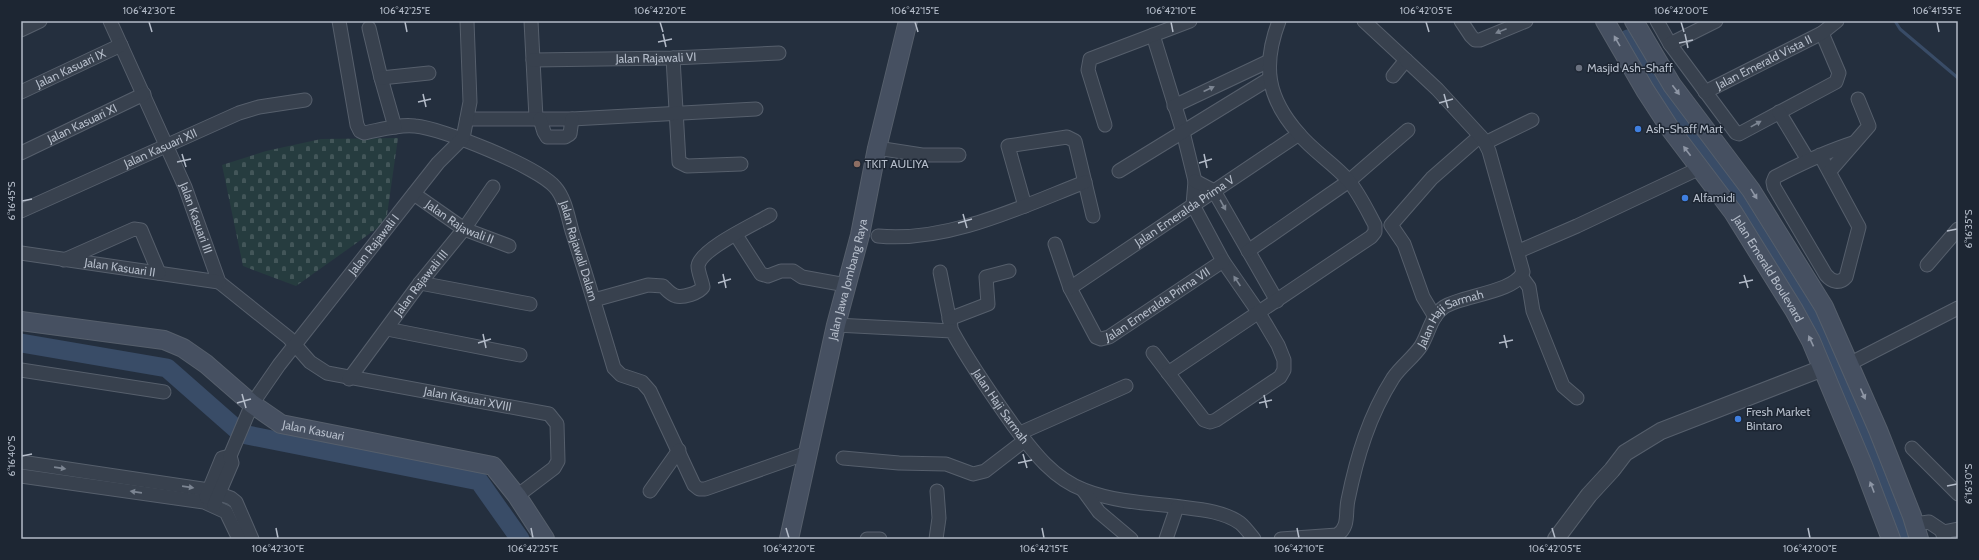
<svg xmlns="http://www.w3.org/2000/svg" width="1979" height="560" font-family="Cabin,sans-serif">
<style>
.cemetery{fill:url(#cemetery-stones)}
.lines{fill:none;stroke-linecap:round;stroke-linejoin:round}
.stream{stroke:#394c67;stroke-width:3}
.river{stroke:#394c67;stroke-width:19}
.minor-casing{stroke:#565f6c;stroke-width:15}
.tertiary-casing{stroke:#565f6c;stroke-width:18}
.secondary-casing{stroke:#565f6c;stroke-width:20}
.minor{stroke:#38414e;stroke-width:13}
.tertiary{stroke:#38414e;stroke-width:16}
.secondary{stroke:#465061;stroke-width:18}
.oneway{fill:#7c8592}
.oneway2{fill:#8e96a5}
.ticks{fill:none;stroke:#b4bcc9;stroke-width:1.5}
.worship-dot{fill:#6b7280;stroke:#1d2633;stroke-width:1.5}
.shop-dot{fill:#3f7fe0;stroke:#1d2633;stroke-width:1.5}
.education-dot{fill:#8d6e63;stroke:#1d2633;stroke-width:1.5}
.labels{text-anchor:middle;stroke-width:3;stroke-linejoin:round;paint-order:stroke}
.street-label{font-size:12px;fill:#b4bcc9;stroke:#1d2633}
.poi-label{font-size:12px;fill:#b4bcc9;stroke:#1d2633;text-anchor:start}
.neatline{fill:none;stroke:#b4bcc9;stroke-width:1.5}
.ticks-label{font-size:10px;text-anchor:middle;fill:#b4bcc9}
</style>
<defs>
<pattern id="cemetery-stones" width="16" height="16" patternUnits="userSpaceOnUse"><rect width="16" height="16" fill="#263c3f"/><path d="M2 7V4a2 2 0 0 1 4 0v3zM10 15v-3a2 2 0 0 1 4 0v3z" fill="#435659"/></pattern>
</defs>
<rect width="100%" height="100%" fill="#242f3e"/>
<!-- cemetery -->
<path class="cemetery" d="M398,138L386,222L296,286L243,266L222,165L266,151L321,139Z"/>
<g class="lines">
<!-- stream -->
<path class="stream" d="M1895,21L1900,29L1958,78"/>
<!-- river -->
<path class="river" d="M1628,39L1651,79L1710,151L1829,350L1887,491L1900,539
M21,343L167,368L242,434L479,481L520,539"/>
<defs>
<g id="minor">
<path id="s1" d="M110,21L185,187L219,282L289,338L310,362L327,373L549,414L557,424L558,461L554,468L517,496"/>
<path id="s2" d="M339,21L357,125L360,131L364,133C380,130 399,124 415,126C442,128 538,167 555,187C565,198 568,217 572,231C587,277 600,322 614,368L621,375L642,382L650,391L694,485L699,489H705L807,453"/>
<path d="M531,21L536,118"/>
<path d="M1364,21L1406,60L1393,76"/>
<path d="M1461,21L1471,36L1475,40H1480L1526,21"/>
<path d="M1657,21L1670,44L1736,133L1739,134L1836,82L1839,73L1822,33"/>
<path d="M369,28L381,78L395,127"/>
<path d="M21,30L40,21"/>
<path d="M1153,35L1183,132L1195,181L1193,205L1223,261L1259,313L1278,345L1284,360V370L1280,377L1216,420L1210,422L1204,420L1153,353"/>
<path d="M1670,44L1716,21"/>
<path d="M673,58L679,162L687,166L741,164"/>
<path id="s3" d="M533,60L673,58L779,53"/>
<path d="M381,78L429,73"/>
<path id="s4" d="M21,92L121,45"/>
<path id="s5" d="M1705,92L1822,33L1837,21"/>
<path d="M1174,106L1269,61"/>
<path d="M1779,112L1808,160"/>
<path d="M467,119H572L756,109"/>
<path d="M540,119L544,132L547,137H565L570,134L572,119"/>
<path d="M1105,125L1088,70L1090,59L1190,21"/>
<path d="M1485,143L1532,120"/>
<path d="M877,148L922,155H959"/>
<path id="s6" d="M21,153L144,94"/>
<path d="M1820,155L1859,227L1846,277C1840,284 1832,282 1826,275L1774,187L1773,182L1775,177C1800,164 1825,152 1853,143"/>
<path d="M1119,171L1269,79"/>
<path d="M1830,171L1869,126L1858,99"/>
<path d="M1195,181L1214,191L1277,301"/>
<path id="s7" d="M414,194L464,229L509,246"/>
<path d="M1025,206L1008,146L1067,137L1075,141L1093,216"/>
<path id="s8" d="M21,211L239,113L259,107L305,100"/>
<path d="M736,235L761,274L768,276L781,271H793L802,277L846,285"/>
<path d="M878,236C947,243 1021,207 1085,182"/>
<path id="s9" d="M1055,244L1070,288L1096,337L1101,339L1109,337L1223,261"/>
<path d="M1248,251L1349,181L1408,130"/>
<path d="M1519,251L1577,226L1700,168"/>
<path id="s10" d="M21,253L219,282"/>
<path d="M64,260L134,229L141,230L159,273"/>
<path d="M1927,265L1958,229"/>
<path d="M940,272L951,327"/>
<path d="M1521,276L1529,287L1533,311L1563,386L1577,398"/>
<path d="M420,283L530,304"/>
<path id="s11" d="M1070,288L1299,134"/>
<path d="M594,300L648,285L663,286C667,290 670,294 676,296C683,298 699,293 703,287C702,281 698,272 698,266C700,249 755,224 770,215"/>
<path d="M1435,317L1423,297L1404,244L1391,225L1432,178L1480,136"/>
<path d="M949,319L988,304L986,277L1009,271"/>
<path id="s12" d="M836,325L952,331C970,364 991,394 1013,425C1032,450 1052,478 1084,490C1112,501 1143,503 1173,506C1194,509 1222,510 1240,523C1245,527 1250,534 1254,539"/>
<path d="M387,329L520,355"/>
<path d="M1849,364L1958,308"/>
<path d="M21,370L164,392"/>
<path d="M1168,373L1371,237L1375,232V225C1367,210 1359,193 1348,180C1333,163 1313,151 1299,134C1267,98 1262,66 1279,21"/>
<path id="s13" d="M349,379L420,283L464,229L493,187"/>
<path d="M1020,433L1126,386"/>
<path d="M1912,448L1958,494"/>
<path d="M843,458L899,463L946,464L973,474L985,471L1024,441"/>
<path d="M21,462L209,490L231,498L236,502L252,539"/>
<path d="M21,476L204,502L226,512L239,539"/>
<path d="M1083,490L1099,512L1131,539"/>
<path d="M650,491L679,450"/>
<path d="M206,497L222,458L230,456"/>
<path id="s14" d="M214,505L232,463L230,456L252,404L279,365L438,163L463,138L470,102L467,21"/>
<path d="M1914,524L1929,522L1941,530L1945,539"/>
<path d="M1943,532L1958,529"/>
<path d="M867,539H880"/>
<path d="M936,539L939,518L937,491"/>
<path d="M1166,539L1177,507"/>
<path id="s15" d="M1281,539L1337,535C1350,527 1345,513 1348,500C1357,456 1369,416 1393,378C1401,366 1413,358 1421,346C1429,333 1431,316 1444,307C1462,295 1514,293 1523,272L1489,151L1483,139L1437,89L1406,60"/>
</g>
<path id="tertiary" d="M1556,539L1589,495L1612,470L1625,453L1661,431L1823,368"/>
<g id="secondary">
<path id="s16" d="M1605,21L1645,90L1671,130L1733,212L1794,310L1811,341L1863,465L1891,539"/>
<path d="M1634,21L1672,85L1751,190L1824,307L1878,430L1912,516L1919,539"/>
<path id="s17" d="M21,321L164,340L183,348L206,364L252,404L281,424L493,466L517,496L545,539"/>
<path id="s18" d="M789,539L836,325L860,235L877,148L908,21"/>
</g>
</defs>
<!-- minor casing -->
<use href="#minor" class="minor-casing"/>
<!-- tertiary casing -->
<use href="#tertiary" class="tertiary-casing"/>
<!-- secondary casing -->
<use href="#secondary" class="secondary-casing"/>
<!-- minor -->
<use href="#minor" class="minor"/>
<!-- tertiary -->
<use href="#tertiary" class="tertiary"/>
<!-- secondary -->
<use href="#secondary" class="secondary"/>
</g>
<!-- one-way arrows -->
<defs><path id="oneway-solid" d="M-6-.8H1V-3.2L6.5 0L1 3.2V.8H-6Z"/></defs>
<g class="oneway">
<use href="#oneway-solid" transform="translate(1501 31) rotate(158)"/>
<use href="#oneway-solid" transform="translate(1209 89) rotate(-25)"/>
<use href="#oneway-solid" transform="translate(1756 124) rotate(-29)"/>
<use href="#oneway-solid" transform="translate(1223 205) rotate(61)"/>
<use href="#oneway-solid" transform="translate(1237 281) rotate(-124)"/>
<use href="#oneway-solid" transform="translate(60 468) rotate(8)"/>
<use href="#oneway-solid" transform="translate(188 487) rotate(8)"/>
<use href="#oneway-solid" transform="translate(136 492) rotate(-172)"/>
</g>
<g class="oneway2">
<use href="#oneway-solid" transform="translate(1617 41) rotate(-120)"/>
<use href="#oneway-solid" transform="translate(1676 90) rotate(53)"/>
<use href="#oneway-solid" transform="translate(1687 151) rotate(-127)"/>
<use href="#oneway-solid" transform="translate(1754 194) rotate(58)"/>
<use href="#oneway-solid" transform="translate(1811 341) rotate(-115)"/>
<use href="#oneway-solid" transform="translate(1863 394) rotate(66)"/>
<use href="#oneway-solid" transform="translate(1872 487) rotate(-111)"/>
</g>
<!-- ticks -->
<path class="ticks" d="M149,22L152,32M405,22L407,32M660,22L663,32M915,22L918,32M1171,22L1173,32M1426,22L1429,32M1681,22L1684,32M1937,22L1939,32M663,34L666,47M1685,34L1688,48M658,42L672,39M1679,43L1693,40M423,94L426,107M1444,94L1448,108M418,102L431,99M1439,103L1453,99M182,154L186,167M1204,154L1207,168M177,162L191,159M1199,163L1212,159M22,201L32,199M963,214L967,228M958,223L972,219M1947,231L1957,229M723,274L726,288M1744,275L1748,288M718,283L731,279M1739,283L1753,280M483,334L486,348M1504,335L1507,348M478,343L491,339M1499,343L1513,340M242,394L246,408M1264,395L1267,408M237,403L251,399M1259,403L1272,400M1023,454L1027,468M22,456L32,454M1018,463L1032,460M1947,486L1957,484M276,528L278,538M531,528L533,538M786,528L789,538M1042,528L1044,538M1297,528L1299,538M1552,528L1555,538M1808,528L1810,538"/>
<!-- markers -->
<circle class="worship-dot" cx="1579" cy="68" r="4"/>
<g class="shop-dot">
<circle cx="1638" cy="129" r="4"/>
<circle cx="1685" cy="198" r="4"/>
<circle cx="1738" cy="419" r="4"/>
</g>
<circle class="education-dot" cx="857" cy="164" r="4"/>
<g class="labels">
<!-- street labels -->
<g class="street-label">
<text dy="4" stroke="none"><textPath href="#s3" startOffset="123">Jalan Rajawali VI</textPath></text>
<text dy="4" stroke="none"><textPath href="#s5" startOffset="66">Jalan Emerald Vista II</textPath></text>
<text dy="4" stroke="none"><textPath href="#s4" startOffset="55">Jalan Kasuari IX</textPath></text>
<text dy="4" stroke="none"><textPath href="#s6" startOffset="68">Jalan Kasuari XI</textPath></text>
<text dy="4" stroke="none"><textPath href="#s8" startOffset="153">Jalan Kasuari XII</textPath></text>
<text dy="4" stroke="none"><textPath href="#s11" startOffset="138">Jalan Emeralda Prima V</textPath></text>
<text dy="4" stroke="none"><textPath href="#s1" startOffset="215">Jalan Kasuari III</textPath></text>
<text dy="4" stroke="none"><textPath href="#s7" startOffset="54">Jalan Rajawali II</textPath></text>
<text dy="4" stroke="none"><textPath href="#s14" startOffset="310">Jalan Rajawali I</textPath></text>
<text dy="4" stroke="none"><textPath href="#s2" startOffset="391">Jalan Rajawali Dalam</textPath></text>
<text dy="4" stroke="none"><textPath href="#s10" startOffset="100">Jalan Kasuari II</textPath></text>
<text dy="4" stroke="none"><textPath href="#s16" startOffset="297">Jalan Emerald Boulevard</textPath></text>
<text dy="4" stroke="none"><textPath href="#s18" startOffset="266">Jalan Jawa Jombang Raya</textPath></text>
<text dy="4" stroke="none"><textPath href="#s13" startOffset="120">Jalan Rajawali III</textPath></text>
<text dy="4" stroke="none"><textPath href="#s9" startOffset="174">Jalan Emeralda Prima VII</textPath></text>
<text dy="4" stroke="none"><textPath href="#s15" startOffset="311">Jalan Haji Sarmah</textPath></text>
<text dy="4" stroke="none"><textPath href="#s1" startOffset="568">Jalan Kasuari XVIII</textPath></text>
<text dy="4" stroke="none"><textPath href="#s12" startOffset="206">Jalan Haji Sarmah</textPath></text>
<text dy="4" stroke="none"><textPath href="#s17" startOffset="322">Jalan Kasuari</textPath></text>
</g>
<!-- poi labels -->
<g class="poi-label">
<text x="1587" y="72">Masjid Ash-Shaff</text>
<text x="1646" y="133">Ash-Shaff Mart</text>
<text x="865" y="168">TKIT AULIYA</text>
<text x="1693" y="202">Alfamidi</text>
<text x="1746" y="416">Fresh Market<tspan x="1746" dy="14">Bintaro</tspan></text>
</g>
</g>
<!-- border -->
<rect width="1979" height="560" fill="none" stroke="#1d2633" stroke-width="44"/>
<rect x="22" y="22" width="1935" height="516" class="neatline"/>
<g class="ticks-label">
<text x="149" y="14">106°42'30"E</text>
<text x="405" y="14">106°42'25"E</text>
<text x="660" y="14">106°42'20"E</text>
<text x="915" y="14">106°42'15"E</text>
<text x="1171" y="14">106°42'10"E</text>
<text x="1426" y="14">106°42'05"E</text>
<text x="1681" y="14">106°42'00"E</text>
<text x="1937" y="14">106°41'55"E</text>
<text transform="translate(11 201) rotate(-90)" y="4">6°16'45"S</text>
<text transform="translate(1968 229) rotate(-90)" y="4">6°16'35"S</text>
<text transform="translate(11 456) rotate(-90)" y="4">6°16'40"S</text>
<text transform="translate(1968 484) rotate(-90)" y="4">6°16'30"S</text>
<text x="278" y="552">106°42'30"E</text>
<text x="533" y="552">106°42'25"E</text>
<text x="789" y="552">106°42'20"E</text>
<text x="1044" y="552">106°42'15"E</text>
<text x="1299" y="552">106°42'10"E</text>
<text x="1555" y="552">106°42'05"E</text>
<text x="1810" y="552">106°42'00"E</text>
</g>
</svg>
